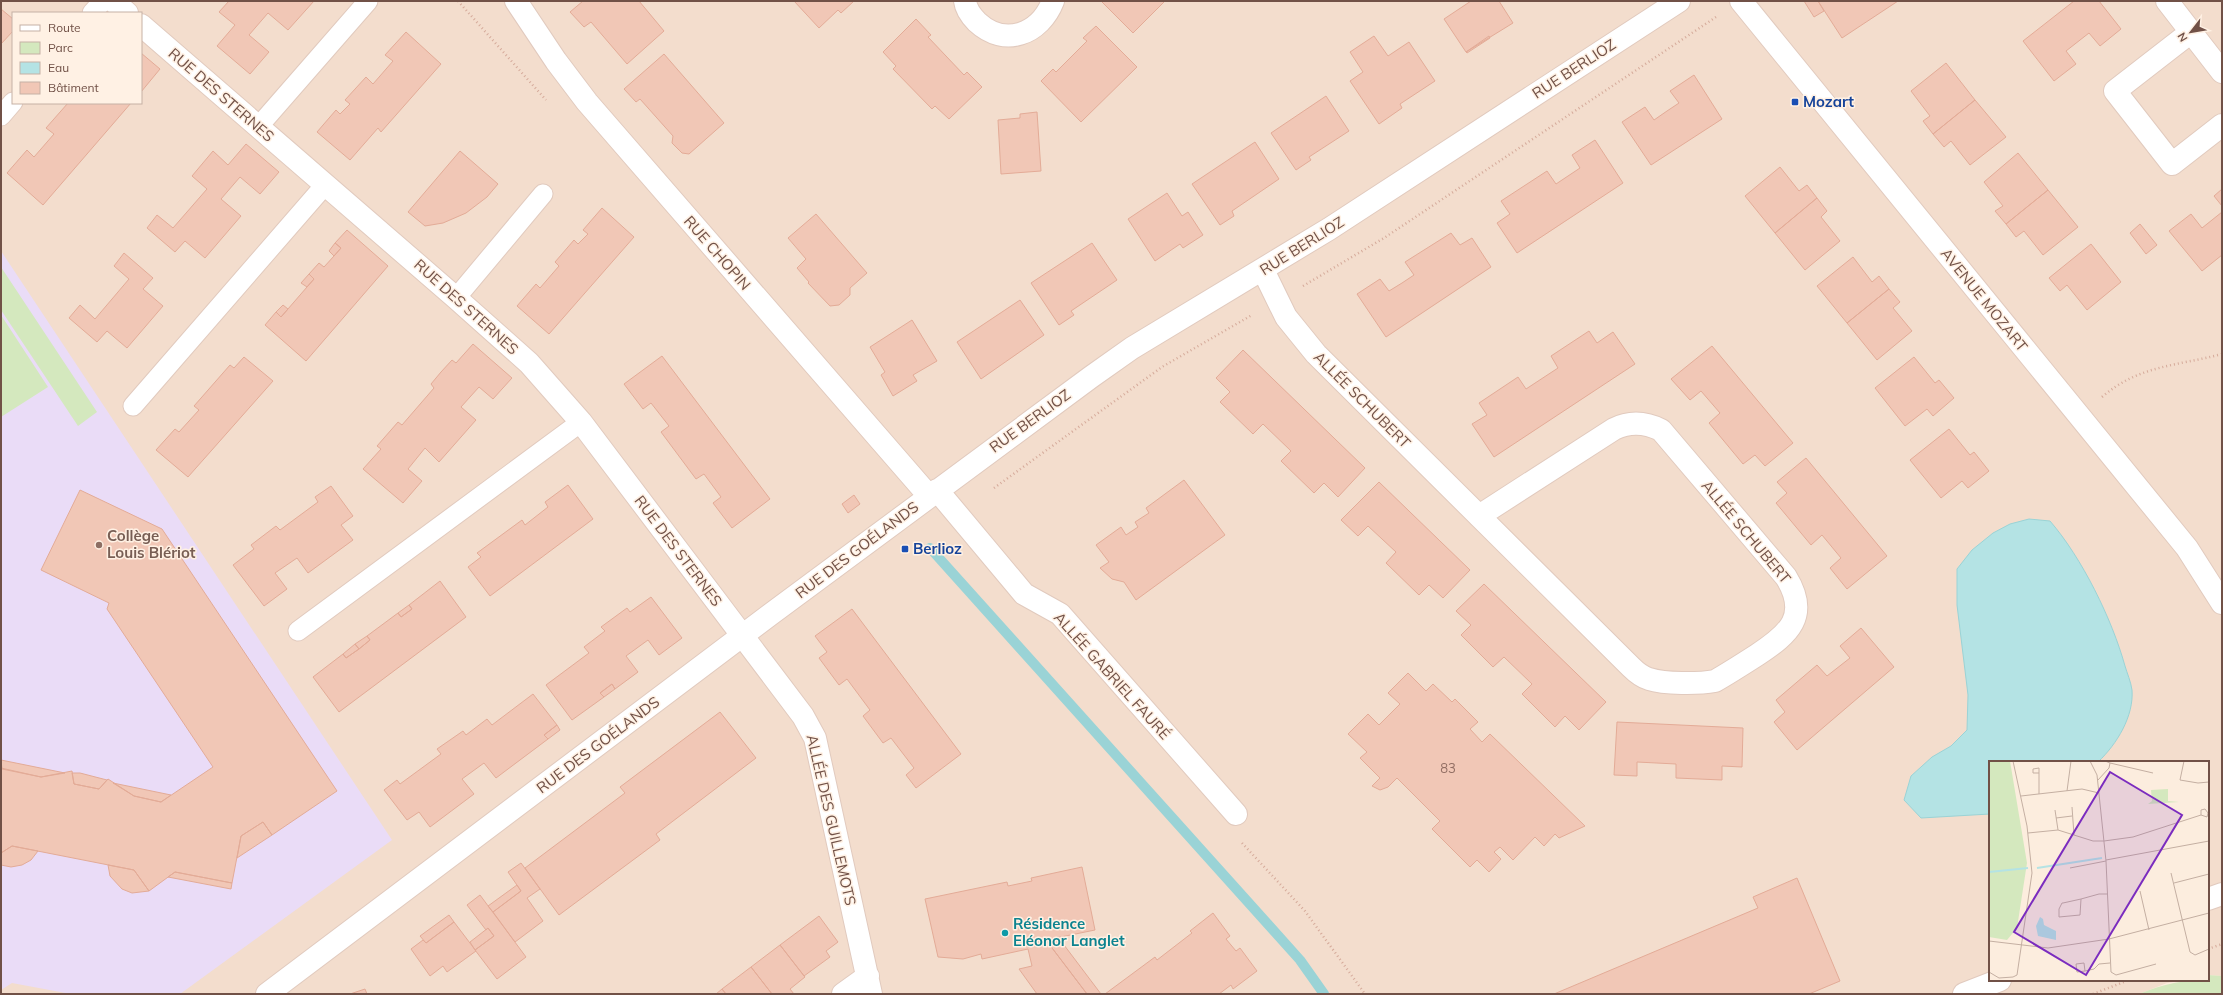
<svg xmlns="http://www.w3.org/2000/svg" width="2223" height="995" font-family="Mulish,sans-serif">
<style>
.residential{fill:#f3ddcd;fill-rule:evenodd}
.education{fill:#eadcf7}
.green{fill:#d4e8be}
.water{fill:#b4e3e4;stroke:#9ad3d6}
.lines{fill:none;stroke-linecap:round;stroke-linejoin:round}
.stream{stroke:#9ad3d6;stroke-width:10}
.building{fill:#f1c7b6;stroke:#e3ab97}
.lane-casing{stroke:#e1cabe;stroke-width:21}
.street-casing{stroke:#e1cabe;stroke-width:24}
.path{stroke:#d5aa9a;stroke-width:2.5;stroke-dasharray:1 3;stroke-linecap:butt}
.lane{stroke:#fff;stroke-width:19}
.street{stroke:#fff;stroke-width:22}
.transit-dot{fill:#1a4fb4;stroke:#fff1e4;stroke-width:1.5}
.education-dot{fill:#8d6e63;stroke:#fff1e4;stroke-width:1.5}
.culture-dot{fill:#0f9aa8;stroke:#fff1e4;stroke-width:1.5}
.labels{text-anchor:middle;stroke-width:3;stroke-linejoin:round;paint-order:stroke}
.number-label{font-size:13px;fill:#916e63}
.street-label{font-size:15px;fill:#715147;stroke:#fff1e4}
.transit-label{font-size:15px;font-weight:bold;fill:#164399;stroke:#fff1e4;text-anchor:start}
.education-label{font-size:15px;font-weight:bold;fill:#785e54;stroke:#fff1e4;text-anchor:start}
.culture-label{font-size:15px;font-weight:bold;fill:#0d838f;stroke:#fff1e4;text-anchor:start}
.inset-river{fill:none;stroke:#b4e3e4;stroke-width:2}
.inset-road{fill:none;stroke:#c4afa2;stroke-width:1}
.view{fill:#7b2cbf;fill-opacity:0.15;stroke:#7b2cbf;stroke-width:2}
.inset-edge{fill:none;stroke:#715147;stroke-width:2}
</style>
<rect width="100%" height="100%" fill="#fcedde"/>
<!-- residential -->
<path class="residential" d="M1,1H2222V976L2208,975V762H1990V980H2183L2167,983L2139,994H1ZM13,13H141V103H13Z"/>
<!-- education -->
<path class="education" d="M1,251L392,840L180,994H71L12,983L1,990Z"/>
<!-- green -->
<path class="green" d="M1,267L97,412L78,426L1,310Z
M1,315L48,387L1,417Z
M2208,975L2222,976V994H2139C2164,984 2181,980 2208,980Z"/>
<!-- water -->
<path class="water" d="M2029,519L2050,521C2082,558 2112,619 2125,666C2127,673 2131,682 2132,690C2134,716 2117,744 2098,762H1990V814L1921,818L1904,800L1911,776L1932,757L1951,746L1967,730L1968,695L1957,605V569L1972,550L1993,533L2010,524Z"/>
<g class="lines">
<!-- stream -->
<path class="stream" d="M930,548L1300,960L1324,994"/>
</g>
<!-- building -->
<path class="building" d="M229,1H314L288,30L268,13L249,35L269,52L250,74L217,46L235,25L219,12Z
M583,1H639L664,31L627,64L591,22L584,27L570,12Z
M794,1H854L841,13L838,10L819,28Z
M1101,1H1165L1133,33Z
M1471,1H1499L1513,23L1466,52L1444,19Z
M1804,1H1818L1824,11L1814,17Z
M1818,1H1898L1842,38Z
M2074,1H2099L2121,29L2100,46L2089,33L2066,51L2076,64L2054,81L2023,41Z
M1,9L13,19V31L1,44Z
M916,19L931,35L928,37L964,75L967,72L982,87L949,119L935,106L932,109L893,69L896,66L883,52Z
M1096,26L1137,67L1081,122L1041,81L1053,69L1056,72L1087,41L1083,38Z
M406,32L441,64L381,132L378,128L350,160L317,132L336,110L340,114L350,104L345,100L366,77L373,84L393,61L385,55Z
M1374,36L1388,56L1409,42L1435,81L1400,104L1402,108L1379,124L1350,81L1363,72L1350,52Z
M1489,36L1490,38L1467,53L1466,52Z
M141,53L160,69L141,92Z
M664,54L724,123L689,154L682,153L672,143L673,136L640,99L636,102L624,89Z
M1946,63L1975,100L1933,134L1923,121L1930,116L1911,91Z
M1694,75L1722,119L1651,165L1622,122L1645,107L1654,120L1667,111L1679,103L1670,91Z
M1326,96L1349,131L1309,157L1311,160L1296,170L1271,133Z
M1975,100L2006,137L1970,165L1951,141L1944,147L1933,134Z
M68,103H131L43,205L7,173L27,150L34,157L54,134L46,128Z
M1037,112L1041,171L1001,174L998,120L1020,118V114Z
M1595,140L1623,183L1517,253L1497,223L1510,214L1501,201L1547,171L1556,184L1580,168L1572,155Z
M1255,142L1279,179L1232,211L1234,216L1220,225L1192,184Z
M246,144L279,172L260,194L240,177L221,199L241,216L205,258L185,241L175,252L147,228L157,215L173,228L207,189L192,176L213,151L228,165Z
M460,151L498,184L487,197L466,213L443,223L425,226L408,212Z
M2018,153L2048,190L2006,224L1995,211L2003,206L1984,182Z
M1780,167L1799,191L1807,185L1817,198L1775,233L1745,196Z
M2222,189V206L2214,196Z
M2048,190L2078,227L2043,255L2024,231L2016,237L2006,224Z
M1167,193L1182,216L1188,212L1203,235L1183,248L1180,244L1155,261L1128,219Z
M1817,198L1827,211L1821,217L1840,241L1805,270L1775,233Z
M602,208L634,237L549,334L517,306L536,284L540,288L559,266L555,262L574,240L578,244L588,234L583,230Z
M2222,212V255L2202,271L2169,231L2191,214L2202,228Z
M816,214L867,273L850,288V295L839,305L830,306L808,283L809,282L797,268L806,259L788,238Z
M2140,224L2157,245L2146,254L2130,233Z
M347,230L388,266L306,361L265,325L276,312L281,317L307,287L314,279L309,274L319,263L324,267L334,256L341,248L335,243Z
M1451,233L1460,245L1472,238L1491,267L1386,337L1357,294L1380,279L1389,291L1402,283L1414,275L1405,262Z
M335,243L341,248L334,256L329,251Z
M1092,243L1117,280L1071,311L1074,315L1059,325L1031,283Z
M2091,244L2121,282L2087,310L2067,285L2060,291L2049,278Z
M124,253L153,278L143,289L163,306L127,348L107,331L97,342L69,318L80,305L95,319L129,279L114,266Z
M1853,257L1872,282L1879,276L1889,289L1847,323L1817,286Z
M309,274L314,279L307,287L301,283Z
M1889,289L1900,302L1893,308L1912,331L1877,360L1847,323Z
M1020,300L1044,335L981,379L957,342Z
M283,305L288,309L281,317L276,312Z
M912,320L937,361L913,375L917,381L893,396L881,375L885,372L870,347Z
M1589,331L1597,343L1613,332L1635,364L1494,457L1472,424L1487,415L1479,403L1518,377L1526,389L1558,368L1551,356Z
M473,344L512,378L493,399L479,387L461,407L476,420L439,462L425,448L408,469L422,481L403,503L363,469L381,449L377,446L398,422L402,425L434,388L431,384L441,372L452,360L456,363Z
M1712,346L1793,443L1765,466L1755,455L1743,464L1709,423L1720,413L1701,391L1690,400L1671,379Z
M1243,350L1365,468L1338,497L1324,483L1314,493L1281,461L1291,451L1263,424L1253,434L1220,402L1230,392L1216,378Z
M662,356L770,499L732,528L713,503L721,497L704,474L696,479L661,432L669,426L651,403L643,409L624,384Z
M244,357L273,381L188,477L156,450L175,429L179,432L199,410L194,406L230,365L234,368Z
M1914,357L1935,383L1939,380L1954,398L1933,416L1927,409L1905,426L1875,388Z
M1949,429L1970,455L1974,452L1989,471L1968,488L1962,481L1941,498L1910,460Z
M1806,458L1887,556L1847,589L1830,568L1841,558L1822,535L1811,545L1776,503L1787,493L1777,482Z
M1184,480L1225,535L1136,600L1124,582L1112,579L1100,568L1109,562L1096,545L1121,527L1126,535L1138,527L1135,522L1149,513L1146,508Z
M1379,482L1470,570L1443,598L1429,585L1419,595L1386,563L1396,552L1368,526L1358,536L1341,520Z
M568,485L593,519L490,596L468,567L481,557L477,553L522,520L525,525L548,507L545,502Z
M331,486L353,516L341,525L353,540L308,573L297,558L275,573L287,589L264,606L233,565L254,549L251,545L276,526L280,530L318,502L315,497Z
M80,490L162,529L337,791L272,835L263,822L241,836L232,883L175,872L149,891L134,870L12,846L1,853V768L41,777L72,771L74,784L99,789L108,779L134,796L161,802L213,767L107,609L109,603L41,570Z
M854,495L860,504L848,513L842,504Z
M440,581L466,617L339,712L313,677L343,654L346,658L359,649L370,640L367,636L398,613L401,617L412,609L409,605Z
M1484,584L1606,702L1579,730L1565,716L1555,727L1522,694L1532,684L1504,657L1493,667L1461,635L1471,625L1456,611Z
M651,597L682,638L659,655L648,640L626,656L638,672L615,689L612,684L600,693L604,697L572,720L546,685L589,653L584,647L605,631L601,627L627,608L630,612Z
M409,605L412,609L401,617L398,613Z
M852,609L961,754L916,788L906,775L914,768L891,738L883,743L863,716L870,710L847,679L839,685L819,658L827,652L815,636Z
M1861,628L1894,667L1797,750L1774,722L1785,712L1776,700L1817,665L1827,676L1850,658L1840,646Z
M367,636L370,640L359,649L355,644Z
M355,644L359,649L346,658L343,654Z
M1408,673L1426,691L1433,684L1452,702L1455,699L1478,722L1470,729L1482,742L1490,734L1585,826L1559,838L1555,834L1544,846L1535,837L1513,860L1500,847L1494,852L1501,859L1489,872L1477,860L1470,867L1432,829L1440,821L1397,778L1388,787L1380,790L1372,786L1380,778L1360,758L1367,752L1348,734L1368,714L1379,725L1400,704L1388,693Z
M612,684L615,689L604,697L600,693Z
M533,694L557,725L544,735L548,739L496,778L484,763L462,779L474,794L430,827L419,812L407,820L384,790L397,780L400,784L441,754L437,749L463,731L466,735L487,719L492,725Z
M720,712L756,758L656,834L660,840L559,915L525,868L625,793L620,787Z
M1617,722L1743,728L1742,767L1722,766V780L1676,778V764L1637,762V776L1614,775Z
M557,725L560,730L548,739L544,735Z
M1,760L65,773L41,777L2,769Z
M72,773H80L107,780L99,789L74,784Z
M113,783L171,795L161,802L134,796Z
M263,822L272,835L237,858L241,836Z
M12,846L38,851L31,860L22,865L11,867L1,865V853Z
M521,863L540,889L527,898L543,921L515,942L493,912L521,891L508,872Z
M108,865L134,870L149,891L132,893L122,889L110,876Z
M1082,867L1095,930L1046,940L1087,994H1037L1019,969L1032,966L1028,949L982,959L981,954L963,959L938,957L925,899L1007,882L1008,886L1032,881L1031,878Z
M175,872L232,883L231,889L168,877Z
M1797,878L1840,981L1809,994H1554L1758,908L1753,897Z
M517,885L521,891L493,912L488,906Z
M480,895L526,957L497,979L475,950L494,936L488,928L486,930L467,905Z
M1213,913L1230,936L1226,939L1236,951L1240,948L1257,971L1233,989L1231,985L1219,994H1105L1155,957L1157,960L1192,933L1190,931Z
M449,915L454,922L426,943L420,936Z
M819,916L838,942L826,951L830,957L804,976L780,945Z
M454,922L476,951L447,972L443,966L430,976L411,949L423,940L426,943Z
M488,928L494,936L475,950L470,942Z
M1058,937L1101,994H1087L1046,940Z
M780,945L805,977L790,989L794,994H772L751,967Z
M751,967L772,994H726L722,989Z
M365,989L367,994H350Z
M722,989L726,994H716Z"/>
<g class="lines">
<defs>
<path id="lane" d="M92,13L103,1
M1,116L13,102
M258,127L368,1
M456,298L543,194
M133,406L325,185
M298,631L581,422"/>
<path id="street" d="M113,1L127,13
M516,1L556,61L587,102L929,496
M965,1C966,9 972,17 977,22C1005,48 1040,34 1053,1
M1741,1L2187,548L2222,603
M2167,1L2191,32
M141,25L456,298L529,363L581,422L803,716L815,738L871,994
M2222,72L2191,32L2115,91L2172,164L2222,125
M1263,270L1286,317L1316,354L1631,667C1636,672 1642,677 1649,679C1665,684 1698,684 1715,681C1729,673 1743,664 1757,655C1789,634 1810,616 1786,577L1661,430C1645,422 1630,421 1614,429L1479,516
M937,490L1024,594L1060,614L1236,814
M2208,899L2222,894
M267,994L771,614L1091,377L1132,348L1329,229L1679,1
M843,994L868,976
M1964,994L2000,980"/>
</defs>
<!-- lane casing -->
<use href="#lane" class="lane-casing"/>
<!-- street casing -->
<use href="#street" class="street-casing"/>
<!-- path -->
<path class="path" d="M458,1L546,100
M1303,286L1384,238L1716,17
M2102,397C2139,365 2177,366 2222,354
M994,488L1162,367L1252,315
M1242,843L1305,911L1365,994
M2208,949L2222,944
M2093,994L2129,980"/>
<!-- lane -->
<use href="#lane" class="lane"/>
<!-- street -->
<use href="#street" class="street"/>
</g>
<!-- markers -->
<g class="transit-dot">
<rect x="1791" y="98" width="8" height="8" rx="2"/>
<rect x="901" y="545" width="8" height="8" rx="2"/>
</g>
<circle class="education-dot" cx="99" cy="545" r="4"/>
<circle class="culture-dot" cx="1005" cy="933" r="4"/>
<g class="labels">
<!-- number labels -->
<g class="number-label">
<text x="1448" y="773">83</text>
</g>
<!-- street labels -->
<g class="street-label">
<text transform="translate(1574 69) rotate(-33)" y="5">RUE BERLIOZ</text>
<text transform="translate(221 95) rotate(41)" y="5">RUE DES STERNES</text>
<text transform="translate(1302 246) rotate(-32)" y="5">RUE BERLIOZ</text>
<text transform="translate(717 253) rotate(49)" y="5">RUE CHOPIN</text>
<text transform="translate(1984 300) rotate(51)" y="5">AVENUE MOZART</text>
<text transform="translate(466 307) rotate(42)" y="5">RUE DES STERNES</text>
<text transform="translate(1362 400) rotate(45)" y="5">ALLÉE SCHUBERT</text>
<text transform="translate(1030 421) rotate(-36)" y="5">RUE BERLIOZ</text>
<text transform="translate(1746 532) rotate(50)" y="5">ALLÉE SCHUBERT</text>
<text transform="translate(857 550) rotate(-37)" y="5">RUE DES GOÉLANDS</text>
<text transform="translate(678 551) rotate(53)" y="5">RUE DES STERNES</text>
<text transform="translate(1112 676) rotate(48)" y="5">ALLÉE GABRIEL FAURÉ</text>
<text transform="translate(598 745) rotate(-37)" y="5">RUE DES GOÉLANDS</text>
<text transform="translate(831 820) rotate(77)" y="5">ALLÉE DES GUILLEMOTS</text>
</g>
<!-- transit labels -->
<g class="transit-label">
<text x="1803" y="107">Mozart</text>
<text x="913" y="554">Berlioz</text>
</g>
<!-- education labels -->
<g class="education-label">
<text x="107" y="541">Collège<tspan x="107" dy="17">Louis Blériot</tspan></text>
</g>
<!-- culture labels -->
<g class="culture-label">
<text x="1013" y="929">Résidence<tspan x="1013" dy="17">Eléonor Langlet</tspan></text>
</g>
</g>
<!-- overview -->
<g transform="translate(1989 761)">
<rect width="220" height="220" fill="#fcedde"/>
<path d="M0,0H21L38,102L28,167L18,179L0,176ZM179,28V40L190,41L159,43L163,40L162,29Z" fill="#d4e8be"/>
<path d="M51,156L54,158L55,164L67,170V179L49,175L47,165Z" fill="#b4e3e4"/>
<path class="inset-river" d="M48,107L113,97M0,111L39,107"/>
<path class="inset-road" d="M101,0L108,14L117,100L122,211L127,214L167,203M195,0L191,19L209,22L220,21M121,2L164,12M109,19L120,7L121,2L116,0M78,30L82,0M50,33V7L44,8V12H50M32,35L93,28L110,32M83,46L85,74M66,49L69,69M67,57L83,55M39,72L69,69L104,80H115L144,76L212,54L218,56L219,52L216,48L212,49V54M117,99L220,80M81,107L117,100M182,112L201,191L206,194L220,188M185,122L220,113M151,130L160,169M92,138L91,154L70,156V148L73,142H74L92,138L110,133H119M0,180L59,187L120,178L220,152M95,202L96,210L88,211L87,203ZM96,210L105,208L110,203L121,202M0,211L10,217L24,216L28,214L43,112L38,65L24,0"/>
<path class="view" d="M121,11L193,54L97,214L25,171Z"/>
<rect width="220" height="220" class="inset-edge"/>
</g>
<!-- border -->
<rect width="2223" height="995" fill="none" stroke="#715147" stroke-width="4"/>
<!-- legend -->
<rect x="12" y="12" width="130" height="92" fill="#fff1e4" stroke="#c6b1a5"/>
<rect x="20" y="25" width="20" height="6" fill="#ffffff" stroke="#c6b1a5"/>
<text x="48" y="32" font-size="12" fill="#715147">Route</text>
<rect x="20" y="42" width="20" height="12" fill="#d4e8be" stroke="#c6b1a5"/>
<text x="48" y="52" font-size="12" fill="#715147">Parc</text>
<rect x="20" y="62" width="20" height="12" fill="#b4e3e4" stroke="#c6b1a5"/>
<text x="48" y="72" font-size="12" fill="#715147">Eau</text>
<rect x="20" y="82" width="20" height="12" fill="#f1c7b6" stroke="#c6b1a5"/>
<text x="48" y="92" font-size="12" fill="#715147">Bâtiment</text>
<!-- north arrow -->
<g transform="translate(2191 32) rotate(239)" stroke="#fff1e4" stroke-width="3" paint-order="stroke">
<path d="M0-3L7 15L0 10L-7 15Z" fill="#715147"/>
<text y="-6" font-size="11" font-weight="bold" text-anchor="middle" fill="#715147">N</text>
</g>
</svg>
